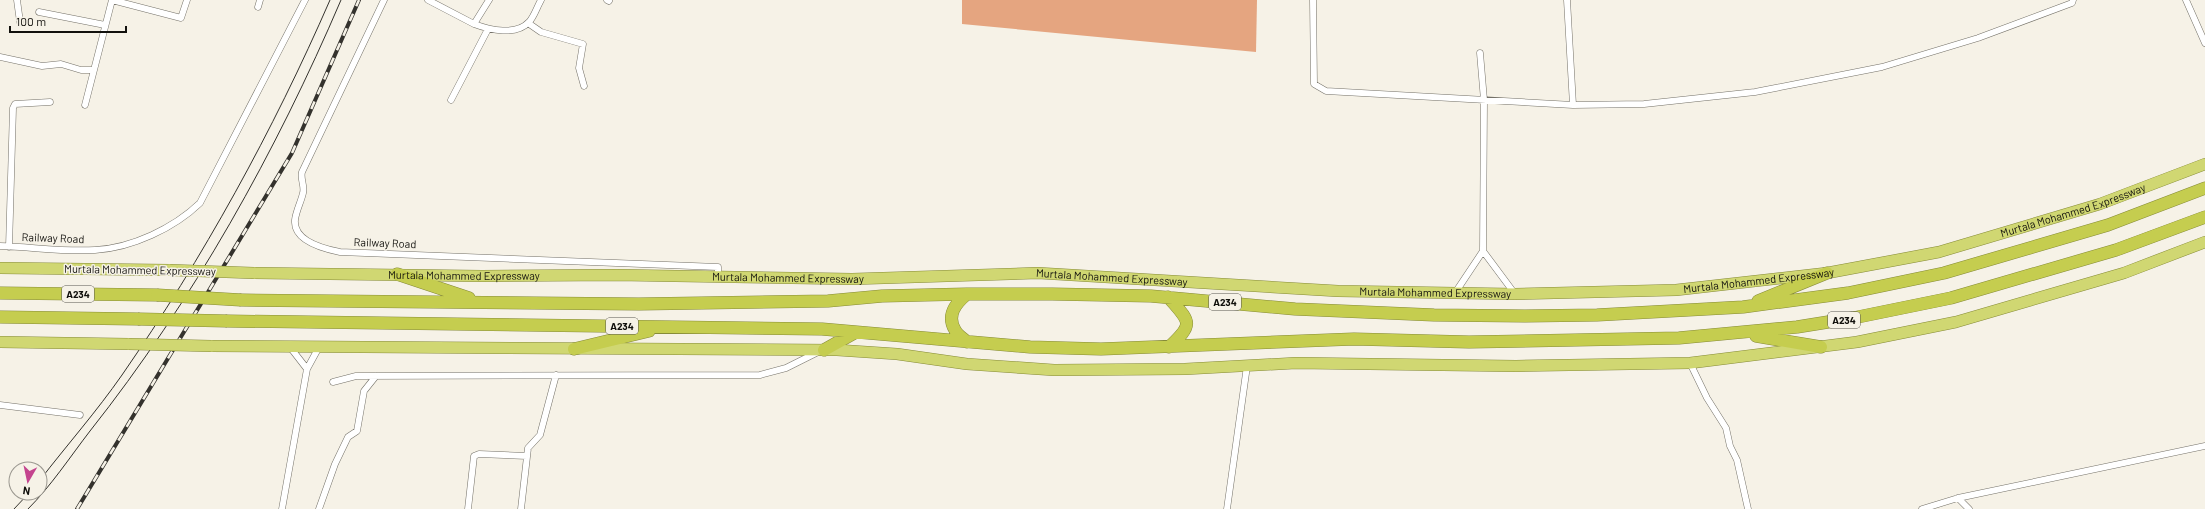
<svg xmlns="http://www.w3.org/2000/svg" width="2205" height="509" font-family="Barlow,sans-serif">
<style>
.forest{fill:#e5a580}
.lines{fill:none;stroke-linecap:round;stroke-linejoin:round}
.minor-casing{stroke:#747168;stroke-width:7}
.trunk-casing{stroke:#868b38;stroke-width:12}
.motorway-casing{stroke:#868b38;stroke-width:13}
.minor{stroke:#fff;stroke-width:6}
.trunk{stroke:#d0d772;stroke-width:11}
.motorway{stroke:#c5cd4f;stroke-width:12}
.tram{stroke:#34322d;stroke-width:1}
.rail-casing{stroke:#34322d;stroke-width:4}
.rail{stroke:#f6f2e7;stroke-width:2.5;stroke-dasharray:8;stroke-linecap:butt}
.trunk-bridge-casing{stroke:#868b38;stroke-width:12;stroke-linecap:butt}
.motorway-bridge-casing{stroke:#868b38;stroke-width:13;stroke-linecap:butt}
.trunk-bridge{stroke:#d0d772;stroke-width:11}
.motorway-bridge{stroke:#c5cd4f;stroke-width:12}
.labels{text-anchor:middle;stroke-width:3;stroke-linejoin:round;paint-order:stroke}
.shield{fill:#f6f2e7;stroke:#56544e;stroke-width:1}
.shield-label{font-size:10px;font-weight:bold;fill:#12110d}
.street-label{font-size:11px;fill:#12110d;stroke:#f6f2e7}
</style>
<rect width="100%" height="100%" fill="#f6f2e7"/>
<!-- forest -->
<path class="forest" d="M962,0H1257L1256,52L962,24Z"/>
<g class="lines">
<defs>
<path id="minor" d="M17,0L20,22
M384,0L302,172C300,179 305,186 303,193C301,202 296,211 295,220C293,241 325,249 340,252L718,267V277
M428,0L474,24L489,0
M607,0L609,1
M1313,0L1314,84L1326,91L1573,105L1567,0
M2186,0L2205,43
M258,7L260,0
M39,12L105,25
M528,23L541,32L583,44L579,68L584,86
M474,24C490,30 516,36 529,22C534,17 537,7 541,0
M0,57L42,66L61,64L81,70H94L112,0L181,18L187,0
M451,100L488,29
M85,105L94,70
M1573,105L1644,104L1755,92L1882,67L1978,38L2072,3L2073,0
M0,246C32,247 64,252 95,250C132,248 174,228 200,203L305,0
M9,247L13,108L15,104L50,102
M1483,251L1515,294
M1455,293L1483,251L1484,100L1480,53
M290,347L307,369
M1690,363L1707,398L1726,428L1730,446L1737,460L1748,509
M333,382L356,376L760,375L786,368L818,352
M0,405L80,415
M1958,498L1969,509
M282,509L307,369L319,347
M319,509L335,464L348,437L357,431L364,391L376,376
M468,509L474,456L479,454L527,456
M521,509L528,448L540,435L556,375
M1227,509L1247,366
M1922,509L1958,498L2205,446"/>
<g id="trunk">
<path d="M0,268L170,270"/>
<path id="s1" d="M254,273L482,276L617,275L852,279L1038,273L1338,291L1515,294L1676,290L1827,273L1939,252L2100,204L2205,164"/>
<path d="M0,342L129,344"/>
<path d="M211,346L837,350L897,354L967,364L1054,370L1185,369L1296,363L1516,366L1690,363L1857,342L1956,322L2124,273L2205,242"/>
</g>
<path id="motorway" d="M397,274L469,298
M0,293L157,295
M1168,297C1190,322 1195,323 1169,347
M241,300L639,304L828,301L882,296L967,294H1052L1151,296L1295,309L1434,315L1525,316L1597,315L1743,307L1848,293L1944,273L2108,225L2205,188
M1758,301L1827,273
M0,317L138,319
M227,321L822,329L1030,347L1101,349L1354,339L1469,342L1679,338L1797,327L1853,318L1951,298L2116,250L2205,217
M1756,336L1821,347
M967,342C963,338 957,335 955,330C946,315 956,303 967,294
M574,349L649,331
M824,350L856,332"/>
</defs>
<!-- minor casing -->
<use href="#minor" class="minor-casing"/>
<!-- trunk casing -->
<use href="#trunk" class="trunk-casing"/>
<!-- motorway casing -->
<use href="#motorway" class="motorway-casing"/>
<!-- minor -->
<use href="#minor" class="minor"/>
<!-- trunk -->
<use href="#trunk" class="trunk"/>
<!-- motorway -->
<use href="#motorway" class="motorway"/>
<!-- tram -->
<path class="tram" d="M40,480C67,445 97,411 122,375C203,258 273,131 330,0
M14,509L29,493
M28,509C51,486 70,457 90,431C193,301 276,152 341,0"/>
<defs>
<path id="rail" d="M77,509L292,153L359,0"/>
</defs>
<!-- rail casing -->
<use href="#rail" class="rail-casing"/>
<!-- rail -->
<use href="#rail" class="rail"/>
<defs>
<path id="trunk-bridge" d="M170,270L254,273
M129,344L211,346"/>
<path id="motorway-bridge" d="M157,295L241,300
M138,319L227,321"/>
</defs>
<!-- trunk-bridge casing -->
<use href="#trunk-bridge" class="trunk-bridge-casing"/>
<!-- motorway-bridge casing -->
<use href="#motorway-bridge" class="motorway-bridge-casing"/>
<!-- trunk-bridge -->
<use href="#trunk-bridge" class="trunk-bridge"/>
<!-- motorway-bridge -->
<use href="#motorway-bridge" class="motorway-bridge"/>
</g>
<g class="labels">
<!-- shield labels -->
<g class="shield">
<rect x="62" y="286" width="32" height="16" rx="3"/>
<rect x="1209" y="294" width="32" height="16" rx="3"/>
<rect x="1828" y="312" width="32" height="16" rx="3"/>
<rect x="606" y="318" width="32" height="16" rx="3"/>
</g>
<g class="shield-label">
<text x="78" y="298">A234</text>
<text x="1225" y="306">A234</text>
<text x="1844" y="324">A234</text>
<text x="622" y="330">A234</text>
</g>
<!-- street labels -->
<g class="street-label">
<text dy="4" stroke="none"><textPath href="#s1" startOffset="1829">Murtala Mohammed Expressway</textPath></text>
<text transform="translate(53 238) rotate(2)" y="4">Railway Road</text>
<text transform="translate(385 243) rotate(2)" y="4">Railway Road</text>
<text transform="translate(140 270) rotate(1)" y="4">Murtala Mohammed Expressway</text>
<text dy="4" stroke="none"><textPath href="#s1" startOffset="210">Murtala Mohammed Expressway</textPath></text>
<text dy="4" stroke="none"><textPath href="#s1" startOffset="534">Murtala Mohammed Expressway</textPath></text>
<text dy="4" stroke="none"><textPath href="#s1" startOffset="858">Murtala Mohammed Expressway</textPath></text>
<text dy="4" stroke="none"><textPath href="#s1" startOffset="1506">Murtala Mohammed Expressway</textPath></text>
<text dy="4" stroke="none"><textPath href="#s1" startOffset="1182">Murtala Mohammed Expressway</textPath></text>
</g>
</g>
<!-- north arrow -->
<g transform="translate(28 481) rotate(189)"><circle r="19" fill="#f6f2e7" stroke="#9b9890"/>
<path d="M0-3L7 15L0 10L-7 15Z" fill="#c4448e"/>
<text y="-6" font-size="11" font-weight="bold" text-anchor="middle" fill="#12110d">N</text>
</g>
<!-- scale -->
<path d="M10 26v6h116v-6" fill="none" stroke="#12110d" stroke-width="2"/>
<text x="16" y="26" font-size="12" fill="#12110d" stroke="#f6f2e7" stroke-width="3" paint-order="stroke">100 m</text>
</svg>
